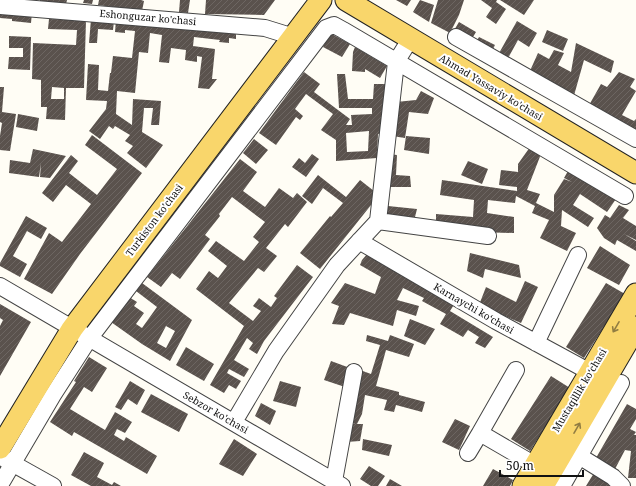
<svg xmlns="http://www.w3.org/2000/svg" width="636" height="486" font-family="'Noto Serif',serif">
<style>
.building{fill:url(#building-hatch);fill-rule:evenodd}
.lines{fill:none;stroke-linecap:round;stroke-linejoin:round}
.minor-casing{stroke:#444;stroke-width:18}
.major-casing{stroke:#222;stroke-width:23}
.minor{stroke:#fff;stroke-width:16}
.major{stroke:#f9d66b;stroke-width:21}
.oneway{stroke:#917d42}
.labels{text-anchor:middle;stroke-width:4;stroke-linejoin:round;paint-order:stroke}
.street-label{font-size:10px;fill:#111;stroke:#fff}
</style>
<defs>
<pattern id="building-hatch" width="6" height="6" patternUnits="userSpaceOnUse"><rect width="6" height="6" fill="#5a524d"/><path d="M-1 1l2-2M0 6l6-6M5 7l2-2" fill="none" stroke="#6d6662"/></pattern>
</defs>
<rect width="100%" height="100%" fill="#fffdf5"/>
<!-- building -->
<path class="building" d="M40,0H67L66,4L40,1Z
M84,0H93L92,4L83,3Z
M99,0H141L144,1L142,11L98,5Z
M180,0H190L188,13L179,12Z
M206,0H275L264,15L205,14Z
M396,0H411L407,6Z
M420,0L434,5L429,22L413,12Z
M438,0H464L459,15L450,33L431,23Z
M481,0H497L496,2L506,9L496,24L486,17L492,8Z
M500,0H534L524,15Z
M0,9L32,12L31,23L12,21V19L0,18Z
M49,19L86,20L84,88H66L65,120L46,119L47,107H41V80L32,79L33,43L76,45L77,30L48,29ZM52,87L64,88V99H51Z
M91,19L114,21L113,30L98,29L97,43H89Z
M116,20L236,32V39L229,38V43L219,42L220,40L194,37L193,46L215,49L212,79H217L209,89L198,88L202,57L197,56V62L185,60L186,50L171,48L169,63L159,62L162,35L150,33L148,53L139,52L135,93L117,91L116,114L132,125L133,99L161,101L159,125H151L153,108H144L142,132L163,145L146,168L127,153L133,146L125,141L130,135L115,126L113,129L109,126L100,139L89,131L106,109L107,101L86,100L88,64L99,65L98,90L108,91L110,73H111L113,56L132,58L135,31L125,30V33L115,32Z
M517,21L537,33L529,47L518,40L507,60L498,55Z
M459,22L476,32L470,42L453,32Z
M547,30L568,39L563,51L542,42Z
M330,33L350,44L342,57L323,47Z
M9,36L31,37L30,70L8,69L9,57H23V48H9Z
M479,37L495,45L491,53L475,44Z
M576,43L614,61L611,73L584,60L573,99L529,73L538,53L549,59L554,50L564,53L558,65L571,72Z
M355,47L387,66L380,78L365,69V72L352,71L353,52Z
M304,72L320,84L314,92L350,119L346,125H352L351,115L372,114V108H339L337,74H345L348,99H373L374,84H387L383,133L378,134L377,158L336,161V140L321,130L333,114L306,94L295,109L303,116L300,120L296,117L276,145L259,133ZM369,131L368,151L347,152L346,133Z
M619,72L635,79L630,87L636,91L622,115L634,121L636,119V135L588,107L601,84L607,87Z
M0,87H4L2,112L16,114L10,151L0,150V136L2,123L0,122Z
M421,91L434,98L428,114L409,112L405,138L392,136L396,102L416,100Z
M18,114L39,118L37,131L16,127Z
M92,135L142,173L80,254L52,294L24,279L49,233L62,242L91,204L66,185L53,202L42,193L71,155L78,161L69,173L97,195L117,169L85,145Z
M406,136L430,138L429,154L404,150Z
M254,139L268,150L256,164L243,153Z
M530,147L541,154L527,190L540,194L536,203L554,212V195L564,179L572,182L564,178L568,171L616,199L607,212L580,194L573,205L594,218L588,227L562,210L561,226L576,233L567,251L540,238L549,220L532,213L535,206L516,196L515,203L488,200L487,213L514,217V233L477,232L436,227V214L473,217L474,200L440,195L442,180L517,191V187L499,185L501,170L518,172V164Z
M33,149L66,156L50,178L40,177L41,163L39,177L9,173L10,160L30,163Z
M312,154L319,159L306,177L292,167L299,158L305,163Z
M388,154L397,155L396,175L410,176L411,187H387Z
M240,159L257,172L243,191L265,207L279,188L293,198L297,193L307,202L288,227L285,224L266,248L277,256L264,272L258,268L229,303L253,321L261,311L253,306L259,298L271,307L277,298L274,296L297,265L313,277L264,341L257,354L249,349L253,343L247,338L234,360L249,369L244,377L229,369L227,373L241,381L236,389L229,385L224,393L210,385L244,326L196,289L209,271L218,278L227,266L208,251L216,241L244,261L259,242L253,237L265,222L232,197L219,214L220,216L205,235L210,239L180,279L172,273L161,287L147,277Z
M468,161L488,169L482,184L461,175Z
M318,175L346,197L360,180L379,195L320,269L300,253L330,216L331,217L343,203L323,188L312,204L302,196Z
M619,205L629,210L623,218L636,226V240L624,234L636,241V251L617,240L615,245L604,238L597,228L605,215L610,218Z
M388,206L417,209L414,221L386,219Z
M26,216L47,228L41,239L27,231L13,256L27,264L20,277L0,266V263Z
M600,246L630,265L619,285L587,268Z
M368,253L455,303L450,311L493,337L485,348L475,343L479,337L468,330L463,337L440,324L446,314L422,301L424,298L403,288L397,300L419,306L416,316L397,310L393,326L350,313L344,325L332,324L339,306L331,303L345,283L375,294L381,277L360,265L362,260Z
M470,253L519,265L521,278L485,269L483,278L467,271Z
M525,281L538,287L521,323L479,305L486,287L516,302Z
M142,283L192,320L170,361L142,344L111,322L129,297L137,302L134,306L144,313L136,324L142,328L157,307L136,291ZM166,326L175,331L166,348L157,343Z
M606,283L625,294L584,358L566,347Z
M0,304L31,322L0,376V326L3,320L0,318Z
M410,319L435,329L425,345L404,336Z
M367,335L388,341L390,335L414,344L409,357L386,350L376,386L399,392V395L425,402L422,412L396,405L394,412L384,410L387,400L365,395L362,414L357,424H363L360,441L346,442L349,423L355,424L351,422L360,382L357,381L360,370L371,374L380,345L366,341Z
M186,347L214,364L204,381L176,365Z
M89,357L107,368L92,392L84,387L70,409L105,430L115,412L132,422L125,433L117,429L114,435L124,441L126,437L157,456L147,474L74,432L72,436L50,422L76,382L74,381Z
M331,361L350,368L348,388L324,380Z
M551,376L570,388L530,451L511,439Z
M130,381L145,390L137,405L128,399L121,410L115,407Z
M280,381L301,387L296,407L273,401Z
M151,394L188,414L179,432L141,412Z
M261,403L276,411L270,425L255,416Z
M627,404L636,409V419L630,429L636,432L634,435H636V478H628L631,451L625,450L615,469L596,458Z
M455,419L470,426L459,450L442,442Z
M234,439L257,454L243,476L219,464Z
M363,439L392,445L389,456L362,450Z
M84,452L104,463L97,477L112,485L114,482L121,486H91L71,475Z
M369,466L385,476L378,486H371L360,479Z
M493,469L513,480L510,486H483Z
M594,473L616,486H586Z
M390,479L402,486H386Z"/>
<g class="lines">
<defs>
<path id="minor" d="M0,6L265,28L294,37
M456,37L636,139
M378,221L488,236
M359,241L496,321L590,372
M0,286L342,486
M536,343L578,255
M516,370L480,433L535,465
M234,422L276,351L337,265L378,221L396,62L411,38
M571,451L613,477L622,486
M468,453L480,433
M3,458L53,486
M334,481L354,372
M0,485L53,395L89,339L326,28L334,25L343,30L625,196
M562,486L621,383"/>
<path id="major" d="M346,0L636,173
M0,448L72,329L321,0
M523,486L636,294
M543,486L636,327"/>
</defs>
<!-- minor casing -->
<use href="#minor" class="minor-casing"/>
<!-- major casing -->
<use href="#major" class="major-casing"/>
<!-- minor -->
<use href="#minor" class="minor"/>
<!-- major -->
<use href="#major" class="major"/>
</g>
<!-- one-way arrows -->
<defs><path id="oneway-shaft" d="M-6 0H5M1.5-3L5.5 0L1.5 3" fill="none" stroke-width="1.6" stroke-linecap="round" stroke-linejoin="round"/></defs>
<g class="oneway">
<use href="#oneway-shaft" transform="translate(616 327) rotate(120)"/>
<use href="#oneway-shaft" transform="translate(577 428) rotate(-60)"/>
</g>
<g class="labels">
<!-- street labels -->
<g class="street-label">
<text transform="translate(148 17) rotate(5)" y="4">Eshonguzar ko'chasi</text>
<text transform="translate(491 87) rotate(31)" y="4">Ahmad Yassaviy ko'chasi</text>
<text transform="translate(154 220) rotate(-53)" y="4">Turkiston ko’chasi</text>
<text transform="translate(474 308) rotate(30)" y="4">Karnaychi koʻchasi</text>
<text transform="translate(579 390) rotate(-59)" y="4">Mustaqillik koʻchasi</text>
<text transform="translate(216 412) rotate(30)" y="4">Sebzor ko'chasi</text>
</g>
</g>
<!-- scale -->
<path d="M500 470v6h83v-6" fill="none" stroke="#111111" stroke-width="2"/>
<text x="506" y="470" font-size="12" fill="#111111" stroke="#ffffff" stroke-width="3" paint-order="stroke">50 m</text>
</svg>
